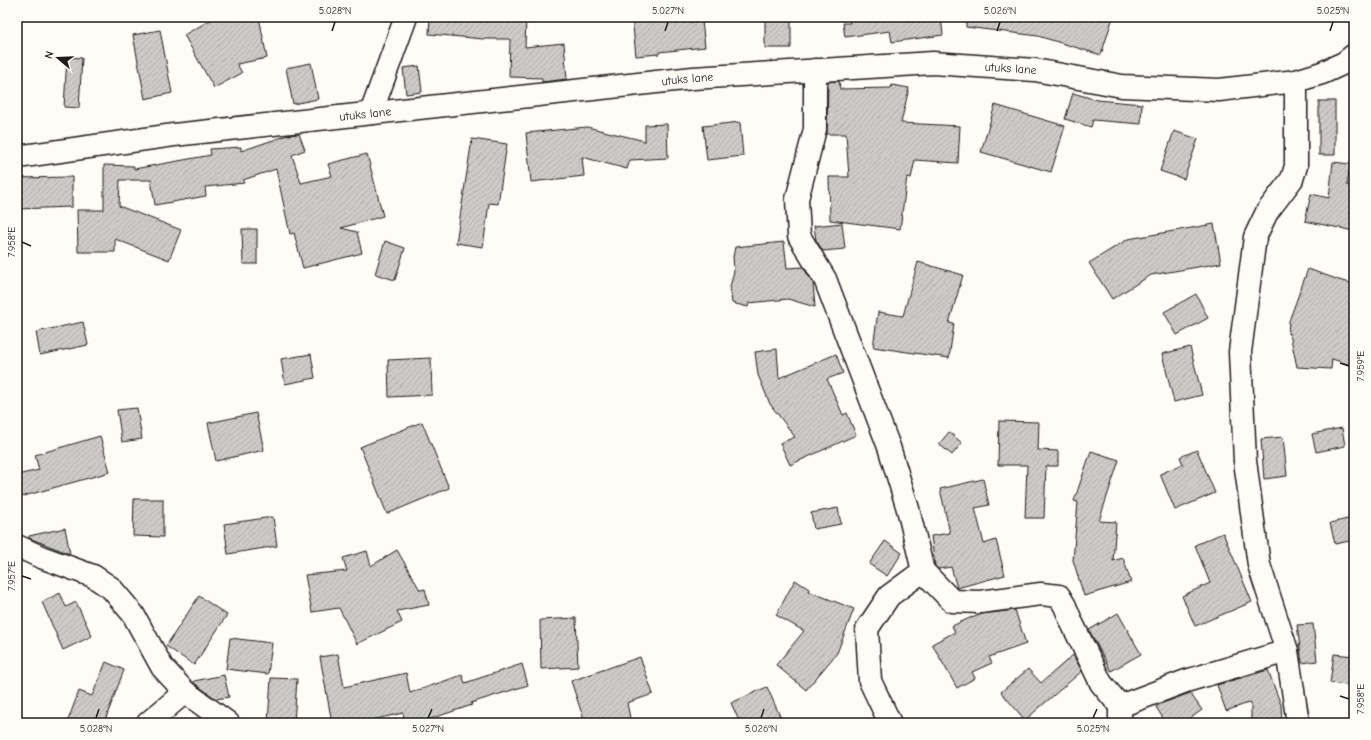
<svg xmlns="http://www.w3.org/2000/svg" width="1371" height="740" font-family="'Comic Neue',sans-serif">
<style>
.building{fill:url(#building-hatch);stroke:#1c1c1c}
.lines{fill:none;stroke-linecap:round;stroke-linejoin:round}
.minor-casing{stroke:#1c1c1c;stroke-width:25}
.minor{stroke:#fdfcf7;stroke-width:22}
.ticks{fill:none;stroke:#1c1c1c;stroke-width:1.5}
.labels{text-anchor:middle;stroke-width:3;stroke-linejoin:round;paint-order:stroke}
.street-label{font-size:12px;fill:#1c1c1c;stroke:#fdfcf7}
.neatline{fill:none;stroke:#1c1c1c;stroke-width:1.5}
.ticks-label{font-size:10px;text-anchor:middle;fill:#1c1c1c}
</style>
<defs>
<pattern id="building-hatch" width="6" height="6" patternUnits="userSpaceOnUse"><rect width="6" height="6" fill="#cccbc8"/><path d="M-1 1l2-2M0 6l6-6M5 7l2-2" fill="none" stroke="#afaeab"/></pattern>
</defs>
<rect width="100%" height="100%" fill="#fdfcf7"/>
<filter id="ink" filterUnits="userSpaceOnUse"><feTurbulence type="fractalNoise" baseFrequency=".025" numOctaves="2"/><feDisplacementMap in="SourceGraphic" scale="8" xChannelSelector="R" yChannelSelector="G"/><feConvolveMatrix kernelMatrix="1 2 1 2 8 2 1 2 1" color-interpolation-filters="sRGB"/></filter>
<g filter="url(#ink)">
<!-- building -->
<path class="building" d="M216,17H259L267,58L237,64L242,73L214,88L184,35Z
M430,17H526L525,47L564,43L567,79L542,82V78L509,77L510,39H483L429,34Z
M632,17H689L690,22L702,21L705,47L659,52V54L636,56Z
M765,17H791V48H765Z
M849,17H872V19L888,17H941L943,35L892,42L890,31L845,37L843,23H850Z
M966,17H1113L1101,55L1038,36L966,27Z
M160,30L172,93L145,99L133,35Z
M67,57L82,58L79,108L64,107Z
M311,63L318,99L293,104L286,68Z
M419,66L422,92L406,94L403,68Z
M839,81L840,89L891,88L892,85L909,88L901,123L960,126L958,163L915,160L911,178L907,177L900,229L830,220L829,177H849L846,134H827L828,82Z
M1073,93L1097,100L1142,104L1141,124L1093,120L1091,127L1065,119Z
M1319,101H1335V155H1319Z
M995,105L1065,126L1051,172L981,152Z
M740,122L743,156L707,160L703,126Z
M667,124L668,158L630,160L627,169L582,157L584,176L531,182L526,133L587,127L645,141V125Z
M1174,131L1198,139L1184,179L1160,171Z
M299,134L305,150L292,155L301,183L332,176L328,164L367,154L383,216L341,228L357,232L362,253L303,268L294,233L290,234L276,169L243,180L244,183L205,187L206,196L155,205L151,180H120L119,206L181,230L169,260L115,239V252H78L77,210H104V165L134,166V169L211,155L210,149L241,147V151L288,135Z
M472,139L507,144L498,204L489,203L483,247L456,243Z
M1333,162L1350,164L1347,185L1354,186V231L1305,221L1311,194L1329,198Z
M72,177V207L17,209V178Z
M842,223L845,249L823,251L816,240L814,226Z
M1214,224L1221,263L1151,275L1112,299L1089,263L1128,239Z
M242,229H257V264H243Z
M385,241L405,248L395,280L375,274Z
M784,242L787,268L803,267L813,283L815,307L788,299L749,303L748,307L732,303L730,287L734,271L733,257L735,247Z
M918,262L963,275L949,323L954,324L949,358L873,347L878,312L903,316Z
M1308,269L1342,281L1354,284V366L1332,359L1331,369L1297,367L1290,334H1288L1289,321Z
M1196,294L1208,318L1177,335L1164,312Z
M83,322L88,345L40,355L36,332Z
M1190,347L1202,395L1174,402L1162,354Z
M777,349L779,378L836,354L843,373L827,379L843,415L847,413L856,435L790,465L780,443L795,437L770,404L758,375L755,352Z
M311,354L315,378L285,384L281,359Z
M431,358L432,395L389,397L388,360Z
M137,408L142,439L122,442L117,410Z
M256,413L264,450L216,461L208,423Z
M999,421L1039,422L1038,450L1058,451V466H1046L1044,518H1025L1027,465H998Z
M422,422L449,488L387,514L360,447Z
M1342,428L1345,446L1316,452L1312,434Z
M949,432L962,443L952,455L939,444Z
M100,436L110,472L17,498V475L39,470L35,455Z
M1283,437L1287,476L1264,479L1261,439Z
M1197,450L1215,493L1175,510L1160,474L1183,464L1180,457Z
M1091,451L1119,460L1099,521L1116,522L1113,561L1123,558L1131,582L1084,596L1073,560L1078,502L1074,501Z
M983,479L989,505L975,508L984,544L996,540L1005,575L957,588L951,567L938,569L935,566L931,536L950,533L940,489Z
M134,499H163V537L133,536Z
M838,508L841,524L814,529L811,513Z
M273,517L277,546L228,554L224,524Z
M1352,518L1354,530V540L1335,544L1330,523Z
M65,528L70,554L29,538V536Z
M1223,533L1252,602L1195,626L1182,596L1210,583L1195,545Z
M885,541L902,553L887,576L869,564Z
M397,550L420,590L425,589L429,605L397,611L402,622L357,644L339,608L312,612L305,575L347,571L343,558L367,551L371,566Z
M795,580L809,589L808,591L854,609L837,653L806,690L776,665L804,631L776,615Z
M60,593L66,607L76,602L92,636L63,650L42,602Z
M199,596L227,615L194,665L166,646Z
M1015,610L1026,644L989,657L992,663L972,672L975,678L957,688L932,644L955,632L952,626L972,617V618L982,614Z
M1118,613L1141,654L1111,671L1089,630Z
M576,618L578,667L541,669L540,620Z
M1313,624L1317,661L1302,663L1297,625Z
M230,638L272,643L268,674L226,669Z
M338,654L344,687L406,673L410,693L462,675L465,683L522,664L528,685L471,703L472,705L430,719L431,723H405L403,713L358,723H332L320,657Z
M1334,654L1354,656V686L1330,683Z
M1073,655L1082,671L1025,720L1001,692L1028,669L1041,683Z
M640,657L653,694L627,703L631,723H585L571,681Z
M106,662L124,670L104,723H67L79,691L92,696Z
M1268,670L1281,705L1282,723H1251V702L1226,711L1217,685Z
M224,675L229,697L216,699L194,683V681Z
M271,678L297,679L294,723H268Z
M767,687L783,723H740L731,703Z
M1190,693L1202,710L1184,723H1166L1156,707L1160,704Z"/>
<g class="lines">
<defs>
<g id="minor">
<path d="M815,70V129L797,199L799,236L825,279L889,447L908,509L923,571L952,601L980,602L1041,594L1059,596L1065,606L1072,623L1101,683L1120,706"/>
<path d="M1296,81V166L1292,179L1267,212L1255,237L1240,352L1245,461L1259,565L1287,651L1298,723"/>
<path d="M371,113L406,17"/>
<path id="s1" d="M17,157L174,135L693,78L933,63L1035,70L1122,86L1219,90L1296,81L1322,73L1344,63L1354,55"/>
<path d="M17,546L41,557L93,576L111,588L133,614L162,667L185,692L228,723"/>
<path d="M148,723L185,692"/>
<path d="M890,723L870,681L867,629L889,596L923,571"/>
<path d="M1120,723V706L1186,681L1287,651"/>
</g>
</defs>
<!-- minor casing -->
<use href="#minor" class="minor-casing"/>
<!-- minor -->
<use href="#minor" class="minor"/>
</g>
</g>
<!-- ticks -->
<path class="ticks" d="M332,31L335,22M665,31L668,22M997,31L1000,22M1330,31L1333,22M22,242L31,246M1340,363L1349,366M22,576L31,579M1340,696L1349,699M96,718L99,709M428,718L432,709M761,718L764,709M1093,718L1097,709"/>
<g class="labels">
<!-- street labels -->
<g class="street-label">
<text dy="4" stroke="none"><textPath href="#s1" startOffset="999">utuks lane</textPath></text>
<text dy="4" stroke="none"><textPath href="#s1" startOffset="675">utuks lane</textPath></text>
<text dy="4" stroke="none"><textPath href="#s1" startOffset="351">utuks lane</textPath></text>
</g>
</g>
<!-- margin -->
<rect width="1371" height="740" fill="none" stroke="#fdfcf7" stroke-width="44"/>
<!-- north arrow -->
<g transform="translate(58 58) rotate(289)" stroke="#fdfcf7" stroke-width="3" paint-order="stroke">
<path d="M0-3L7 15L0 10L-7 15Z" fill="#1c1c1c"/>
<text y="-6" font-size="11" font-weight="bold" text-anchor="middle" fill="#1c1c1c">N</text>
</g>
<rect x="22" y="22" width="1327" height="696" class="neatline"/>
<g class="ticks-label">
<text x="335" y="14">5.028°N</text>
<text x="668" y="14">5.027°N</text>
<text x="1000" y="14">5.026°N</text>
<text x="1333" y="14">5.025°N</text>
<text transform="translate(11 242) rotate(-90)" y="4">7.958°E</text>
<text transform="translate(1360 366) rotate(-90)" y="4">7.959°E</text>
<text transform="translate(11 576) rotate(-90)" y="4">7.957°E</text>
<text transform="translate(1360 699) rotate(-90)" y="4">7.958°E</text>
<text x="96" y="732">5.028°N</text>
<text x="428" y="732">5.027°N</text>
<text x="761" y="732">5.026°N</text>
<text x="1093" y="732">5.025°N</text>
</g>
</svg>
